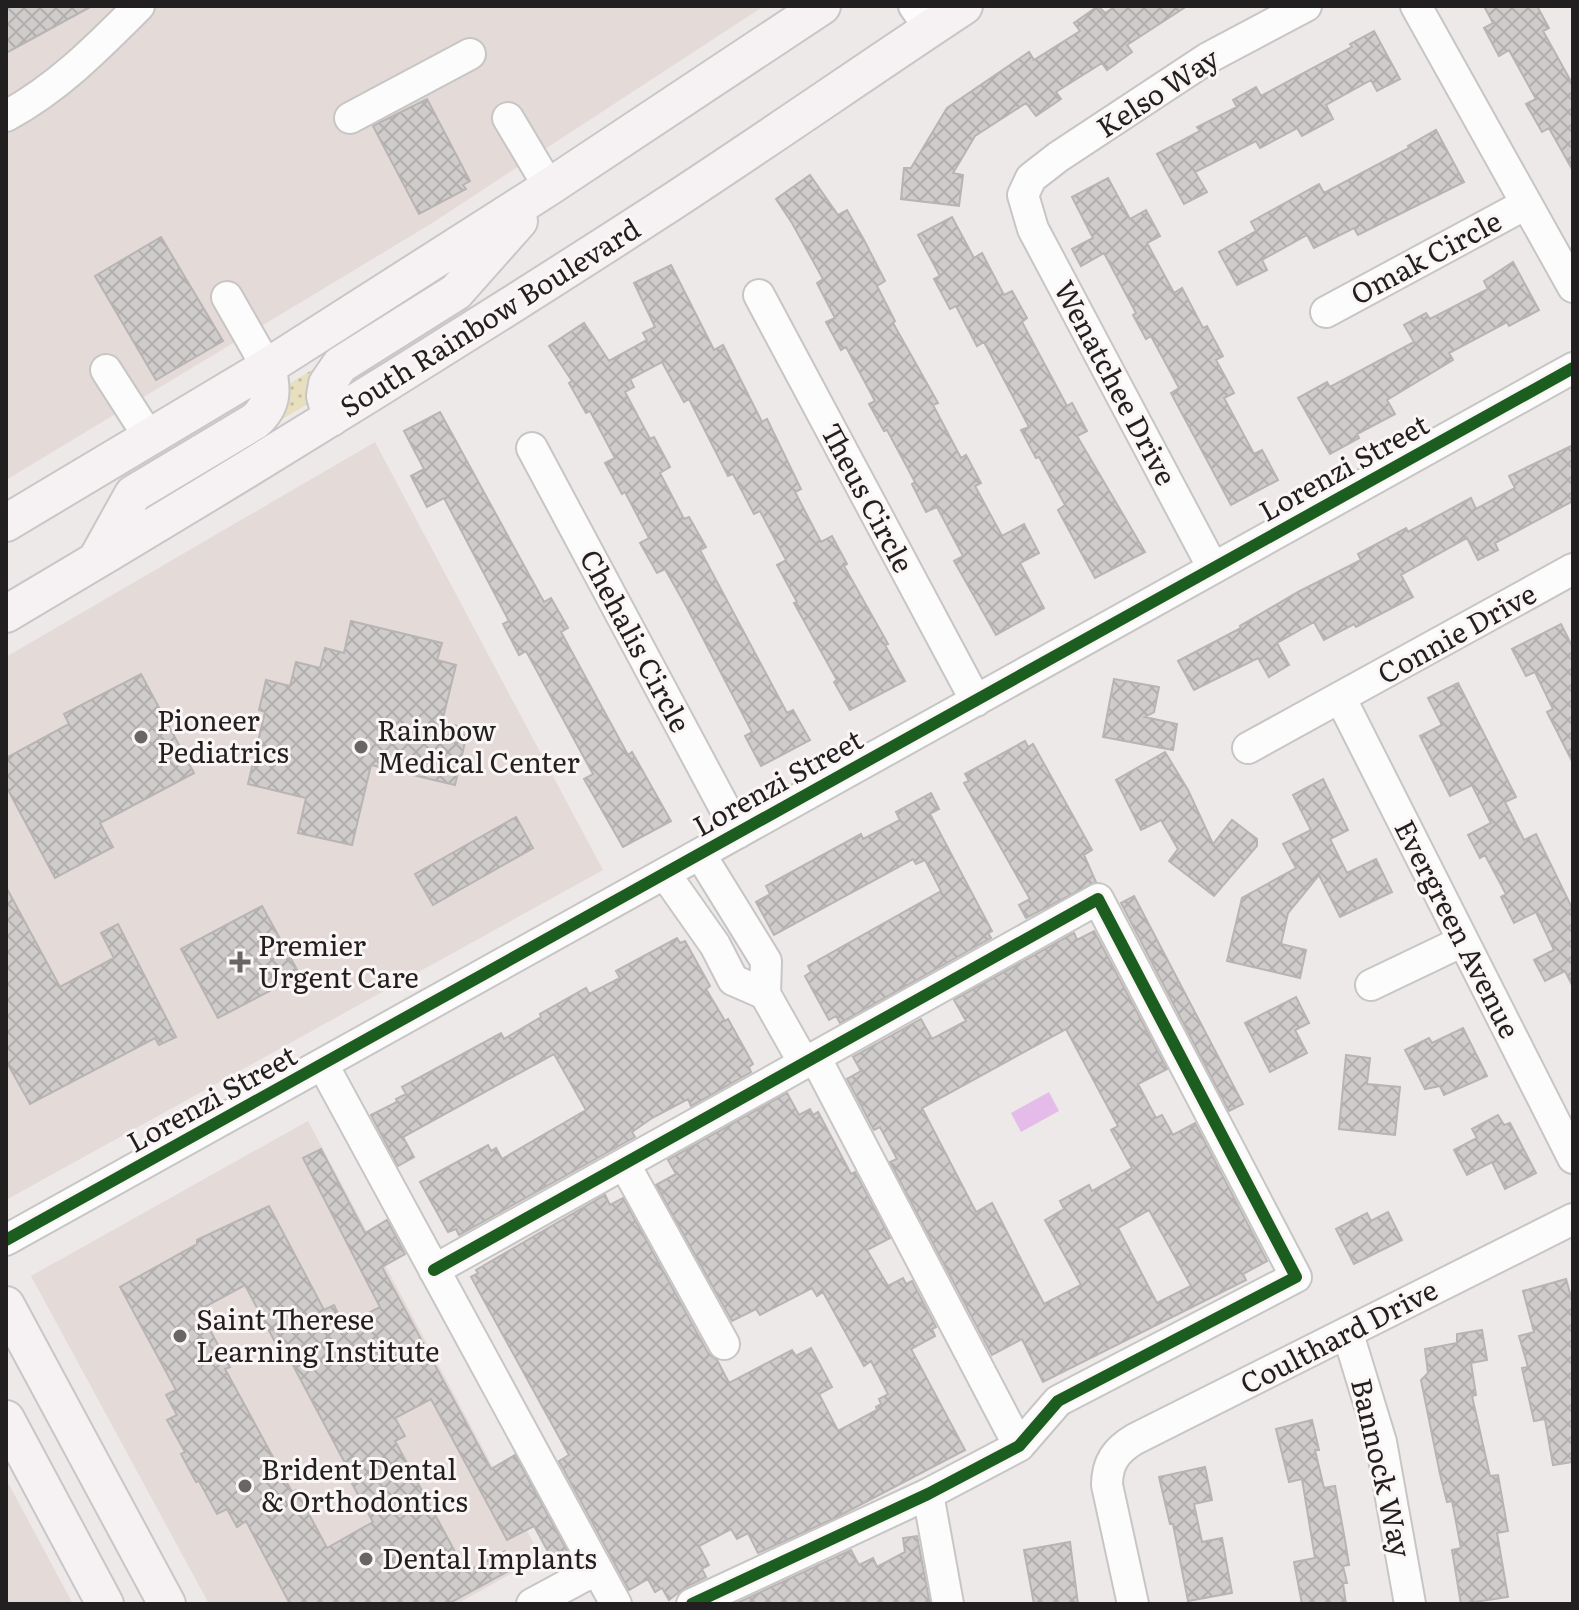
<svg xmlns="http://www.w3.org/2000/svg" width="1579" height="1610" font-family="Literata,serif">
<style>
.built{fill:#e4dad8}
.grass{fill:url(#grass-dots)}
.water{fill:#e5bce9}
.building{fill:url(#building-cross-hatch);stroke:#b7b4b3;stroke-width:2;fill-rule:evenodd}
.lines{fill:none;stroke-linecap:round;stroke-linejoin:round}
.minor-casing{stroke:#c8c6c5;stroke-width:34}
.major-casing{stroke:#c8c6c6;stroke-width:40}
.minor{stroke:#fcfcfc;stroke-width:30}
.major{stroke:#f6f2f3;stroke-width:36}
.cycleway-casing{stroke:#fbf6f5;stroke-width:17}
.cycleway{stroke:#1b5e20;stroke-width:12}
.poi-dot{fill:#686665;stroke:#fbf6f5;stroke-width:3}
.labels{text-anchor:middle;stroke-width:6;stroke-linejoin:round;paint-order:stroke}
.street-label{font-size:28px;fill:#211f1f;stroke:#fbf6f5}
.poi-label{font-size:28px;fill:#211f1f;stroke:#fbf6f5;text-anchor:start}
</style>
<defs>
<pattern id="grass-dots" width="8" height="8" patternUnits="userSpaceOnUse" patternTransform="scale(2)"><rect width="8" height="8" fill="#e8dfbf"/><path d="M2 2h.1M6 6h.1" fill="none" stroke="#c7bfa4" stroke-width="1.8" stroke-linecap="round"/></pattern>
<pattern id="building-cross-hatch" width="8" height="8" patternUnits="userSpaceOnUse" patternTransform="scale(2)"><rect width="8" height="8" fill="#cfcccb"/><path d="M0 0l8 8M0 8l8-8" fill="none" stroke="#b1afae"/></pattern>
</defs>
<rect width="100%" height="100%" fill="#ede9e8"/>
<!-- built -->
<path class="built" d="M6,6H764L429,225L6,480Z
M375,442L603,870L6,1200V657Z
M308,1121L541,1557L457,1604H209L31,1276Z
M6,1479L73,1604H6Z"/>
<!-- grass -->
<path class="grass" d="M379,329L310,393L308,404L224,453L284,387Z"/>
<!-- water -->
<path class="water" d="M1049,1092L1059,1111L1021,1132L1011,1113Z"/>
<!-- building -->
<path class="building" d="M6,6H92L6,53Z
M1098,6L1105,13L1116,6H1187L1127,45L1132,52L1107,70L1102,63L1056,92L1061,99L1036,116L1026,103L975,136L953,173L963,175L959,206L901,199L904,168H911L947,108L1029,52L1034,60L1080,31L1074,23Z
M1484,6H1537L1549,28L1543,31L1573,85V171L1549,128L1542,132L1526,104L1536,99L1509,50L1499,56L1484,28L1493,23Z
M1374,31L1400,79L1377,91L1371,80L1326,105L1333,119L1302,136L1297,128L1260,148L1256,141L1195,172L1207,192L1184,204L1157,154L1200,131L1197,127L1237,107L1233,100L1256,87L1261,96L1352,47L1350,44Z
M427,99L470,181L463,185L466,189L419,214L373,126Z
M1436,130L1464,182L1358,235L1354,228L1314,248L1307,235L1262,260L1267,270L1237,285L1219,252L1256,231L1251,222L1319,184L1324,193L1409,148L1408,146Z
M810,175L838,215L847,210L864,240L885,281L877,286L895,321L893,323L938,403L933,405L961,458L966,455L981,483L975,486L1002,536L1024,524L1039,553L1020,563L1044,608L996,635L954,561L963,556L937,507L926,512L912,484L915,482L887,430L884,431L869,404L875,401L846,347L841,350L826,322L835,318L817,283L823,279L792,223L776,199Z
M1108,178L1130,219L1146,210L1160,236L1147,243L1174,293L1182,288L1203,328L1207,326L1223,356L1216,360L1234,393L1224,398L1254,454L1262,450L1278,480L1231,505L1171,393L1179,388L1151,336L1146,339L1133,315L1136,313L1104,253L1081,266L1072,249L1093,238L1072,197Z
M952,217L974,258L982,253L1004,295L1012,291L1027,318L1022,322L1067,406L1072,403L1087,431L1077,436L1145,552L1095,578L1058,510L1065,505L1039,457L1036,458L1021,430L1029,427L984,342L977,346L956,306L950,309L934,279L940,276L918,235Z
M161,237L223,341L156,380L95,276Z
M1513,262L1539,310L1509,326L1507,322L1449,353L1453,360L1387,400L1395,414L1357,434L1359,438L1330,454L1298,398L1327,382L1330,387L1414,342L1404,325L1426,313L1430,319L1488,289L1484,281Z
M671,265L714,350L723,345L762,422L767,419L801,489L795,492L821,542L832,536L847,564L844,566L888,644L885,645L905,681L850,710L834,682L837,680L794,603L797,602L777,565L786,560L760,511L754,514L733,474L728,476L689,399L684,402L662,362L630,379L634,387L625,392L650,439L654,437L670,467L660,473L684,519L689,517L706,547L700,550L787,713L793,710L810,740L761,766L745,736L752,732L686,606L665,569L657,573L640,543L649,538L625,492L622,494L605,463L615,458L590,411L586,413L569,383L572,381L549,346L584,323L609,361L647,340L643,333L655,327L634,283Z
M440,412L544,602L551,598L568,628L561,632L586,678L628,755L632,752L671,821L623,847L584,779L593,774L526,651L519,655L503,624L509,621L444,498L427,507L411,476L424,469L404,431Z
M1573,445V501L1495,543L1498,550L1478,560L1467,538L1401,575L1413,597L1356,627L1354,624L1324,640L1314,622L1277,643L1289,665L1269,677L1258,658L1194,690L1178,661L1241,628L1240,626L1298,592L1361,560L1358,554L1406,528L1408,532L1471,498L1476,509L1515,488L1509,476Z
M351,621L442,643L437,660L456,665L442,722L468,729L455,785L371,765L352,845L298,833L306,798L248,784L265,712L259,710L266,680L290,686L296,662L320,668L325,648L344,653Z
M1561,624L1573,648V763L1547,712L1553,709L1535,672L1526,676L1512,649Z
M141,674L194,773L100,823L113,847L55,878L6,786V758L69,724L64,714Z
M1114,679L1159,687L1154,712L1145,717L1177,724L1173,750L1103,737Z
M1458,683L1516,797L1505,802L1524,840L1536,834L1573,910V987L1565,971L1545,981L1534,960L1554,950L1536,912L1514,923L1501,897L1506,894L1485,855L1480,858L1468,835L1491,823L1472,785L1450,796L1420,736L1442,725L1428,698Z
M1025,741L1028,747L1033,744L1092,850L1084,855L1096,882L1026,918L1019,905L1030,899L964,783L969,781L965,774Z
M1165,752L1188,790L1213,844L1232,820L1257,839V846L1214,896L1169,861L1178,849L1161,820L1141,830L1116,780Z
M1323,779L1348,830L1330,839L1347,873L1376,859L1392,892L1340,917L1319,875L1288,913L1281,944L1306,950L1300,978L1227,961L1242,898L1296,868L1283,844L1311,830L1293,795Z
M931,793L939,809L930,814L992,931L988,933L991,938L840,1023L836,1016L829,1020L805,976L811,972L808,966L941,891L925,860L916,864L913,859L774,935L756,902L770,894L766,886L861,834L863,839L900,820L896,812Z
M516,817L533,848L433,905L415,874Z
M6,887L60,987L114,958L101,933L118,924L176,1037L159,1045L155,1038L30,1104L6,1061Z
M1134,896L1243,1104L1229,1111L1121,903Z
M262,906L300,975L218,1018L181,949Z
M1094,931L1167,1069L1138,1084L1156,1118L1162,1115L1173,1135L1195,1123L1267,1261L1243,1274L1246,1280L1043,1382L1022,1339L992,1355L890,1162L897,1159L880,1127L874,1130L847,1079L861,1071L853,1057L921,1019L932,1039L966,1021L954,1000L1074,933L1077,940ZM1066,1029L1118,1126L1111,1130L1132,1168L1092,1191L1089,1185L1060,1201L1064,1209L1045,1220L1081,1285L1044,1304L992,1203L976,1212L922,1108ZM1149,1210L1191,1286L1157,1303L1118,1228Z
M677,938L680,943L685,941L710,986L706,989L725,1021L728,1019L753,1064L749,1067L751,1072L691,1106L688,1099L652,1118L632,1132L635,1137L459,1235L456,1229L448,1232L420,1182L488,1145L491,1151L496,1148L502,1159L586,1110L554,1054L403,1137L414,1157L398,1166L371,1115L397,1102L396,1099L406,1094L402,1087L501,1033L504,1039L541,1017L540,1014L586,988L589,994L620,978L616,971Z
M1296,997L1309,1023L1295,1030L1307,1053L1270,1072L1245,1023Z
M1463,1028L1487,1076L1444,1095L1440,1086L1425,1089L1405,1050L1429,1038L1432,1043Z
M1346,1055L1370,1058L1367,1084L1400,1087L1395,1135L1339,1129Z
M787,1093L799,1115L810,1109L813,1115L818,1112L851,1174L855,1172L890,1238L867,1250L888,1286L903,1278L906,1284L912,1281L936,1327L932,1329L935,1336L911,1349L965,1450L835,1518L758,1553L748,1533L737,1539L731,1529L699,1546L709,1565L702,1569L706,1577L684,1588L669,1600L662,1588L655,1592L648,1579L629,1590L559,1461L569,1455L471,1277L478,1273L476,1270L605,1195L610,1205L623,1198L708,1353L717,1360L729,1383L792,1350L796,1356L811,1348L832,1387L819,1394L838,1431L877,1410L876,1407L881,1404L879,1399L888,1394L871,1361L864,1366L823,1292L817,1296L812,1288L760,1315L756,1309L732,1321L656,1185L676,1174L668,1160Z
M1498,1115L1504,1125L1510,1123L1536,1173L1505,1189L1492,1162L1467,1175L1454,1150L1477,1138L1472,1129Z
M321,1149L365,1233L387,1220L405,1254L382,1267L491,1469L515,1455L571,1558L556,1566L534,1526L507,1540L431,1399L395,1418L405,1436L395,1441L466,1572L505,1551L514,1568L448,1604H290L246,1521L237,1527L227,1509L217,1514L199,1481L196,1482L181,1454L185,1452L167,1420L177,1415L166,1395L176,1390L120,1287L197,1244V1240L269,1206L324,1310L334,1305L344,1326L380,1307L303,1158ZM245,1285L275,1342L279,1339L345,1463L342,1465L373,1522L327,1548L296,1490L292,1492L225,1369L230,1367L199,1310Z
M1388,1212L1402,1240L1354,1264L1336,1229L1367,1213L1371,1221Z
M1566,1279L1573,1304V1462L1553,1465L1545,1419L1534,1421L1522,1368L1528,1367L1519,1336L1534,1332L1523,1291Z
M1482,1330L1487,1360L1471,1363L1476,1395L1472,1396L1490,1476L1498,1475L1508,1531L1497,1533L1508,1597L1461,1604L1452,1550L1461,1548L1452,1501L1447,1502L1440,1474L1421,1380L1428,1373L1425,1349L1457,1343V1334Z
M1312,1420L1319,1450H1315L1324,1488L1335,1486L1345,1540L1349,1565L1343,1566L1347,1583H1343L1346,1604H1302L1294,1562L1315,1558L1302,1479L1289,1482L1276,1429Z
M1205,1467L1212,1500L1194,1504L1202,1542L1222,1538L1232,1593L1188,1601L1173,1524H1170L1159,1477Z
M917,1536L930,1604H735L851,1550L859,1565L873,1558L877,1567L905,1552L903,1538Z
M1070,1542L1078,1604H1034L1024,1550Z"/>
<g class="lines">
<defs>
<path id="minor" d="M914,6L930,29
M1416,6L1573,287
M6,116C58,88 98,47 139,6
M350,118L470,54
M508,118L549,187
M759,295L976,701
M227,297L267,367
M1326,312L1526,204
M106,370L149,437
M532,448L738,833
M1213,568L1033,229L1023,195L1031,178L1058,157L1208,58L1306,6
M1341,699L1573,1158
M1248,748L1573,569
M700,854L766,961L765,994L804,1063
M665,874L715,945L733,980L765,994
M1371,985L1463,941
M815,1057L1019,1446
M323,1065L616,1604
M625,1165L724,1344
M6,1240L1573,368
M434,1270L1098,899L1296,1277L1058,1401L1019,1446L928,1494L692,1604
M1348,1334L1381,1442L1410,1604
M928,1494L948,1604
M532,1604L597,1569
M1133,1604L1107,1485C1107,1463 1116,1450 1135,1439L1573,1219"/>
<path id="major" d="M331,418L325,396L327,384L340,365L456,292L519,221
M6,523L267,367L549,187L822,6
M98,557L133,494L255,421C273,405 273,390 267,367
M6,614C226,484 443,350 658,211C761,144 861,74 964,6
M6,1305L167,1604
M6,1419L105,1604"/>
</defs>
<!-- minor casing -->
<use href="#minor" class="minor-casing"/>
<!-- major casing -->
<use href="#major" class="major-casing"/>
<!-- minor -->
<use href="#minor" class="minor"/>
<!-- major -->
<use href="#major" class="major"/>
<defs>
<path id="cycleway" d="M6,1240L1573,368
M434,1270L1098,899L1296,1277L1058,1401L1019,1446L928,1494L692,1604"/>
</defs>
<!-- cycleway casing -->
<use href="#cycleway" class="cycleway-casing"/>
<!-- cycleway -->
<use href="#cycleway" class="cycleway"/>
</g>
<!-- markers -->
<g class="poi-dot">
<circle cx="141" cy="737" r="8"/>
<circle cx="361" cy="747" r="8"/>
<path d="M236 950h8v8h8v8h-8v8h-8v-8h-8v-8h8z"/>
<circle cx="180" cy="1336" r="8"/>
<circle cx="245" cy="1486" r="8"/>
<circle cx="366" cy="1559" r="8"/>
</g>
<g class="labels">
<!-- street labels -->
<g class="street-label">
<text transform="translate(1158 93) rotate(-33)" y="10">Kelso Way</text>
<text transform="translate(1426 258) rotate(-28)" y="10">Omak Circle</text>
<text transform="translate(490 318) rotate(-32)" y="10">South Rainbow Boulevard</text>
<text transform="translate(1115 383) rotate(62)" y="10">Wenatchee Drive</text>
<text transform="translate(1344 468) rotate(-29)" y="10">Lorenzi Street</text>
<text transform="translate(867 498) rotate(62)" y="10">Theus Circle</text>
<text transform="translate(1457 634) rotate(-29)" y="10">Connie Drive</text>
<text transform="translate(635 641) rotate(62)" y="10">Chehalis Circle</text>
<text transform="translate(778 783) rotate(-29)" y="10">Lorenzi Street</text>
<text transform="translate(1457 929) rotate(63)" y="10">Evergreen Avenue</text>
<text transform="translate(212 1099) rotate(-29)" y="10">Lorenzi Street</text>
<text transform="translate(1339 1337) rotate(-27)" y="10">Coulthard Drive</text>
<text transform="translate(1381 1468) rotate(77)" y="10">Bannock Way</text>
</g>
<!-- poi labels -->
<g class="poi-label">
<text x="157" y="731">Pioneer<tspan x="157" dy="32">Pediatrics</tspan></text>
<text x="377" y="741">Rainbow<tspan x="377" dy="32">Medical Center</tspan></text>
<text x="258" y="956">Premier<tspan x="258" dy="32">Urgent Care</tspan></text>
<text x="196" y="1330">Saint Therese<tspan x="196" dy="32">Learning Institute</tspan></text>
<text x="261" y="1480">Brident Dental<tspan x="261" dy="32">&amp; Orthodontics</tspan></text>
<text x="382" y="1569">Dental Implants</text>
</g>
</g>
<!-- border -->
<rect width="1579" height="1610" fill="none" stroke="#211f1f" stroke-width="16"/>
</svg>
